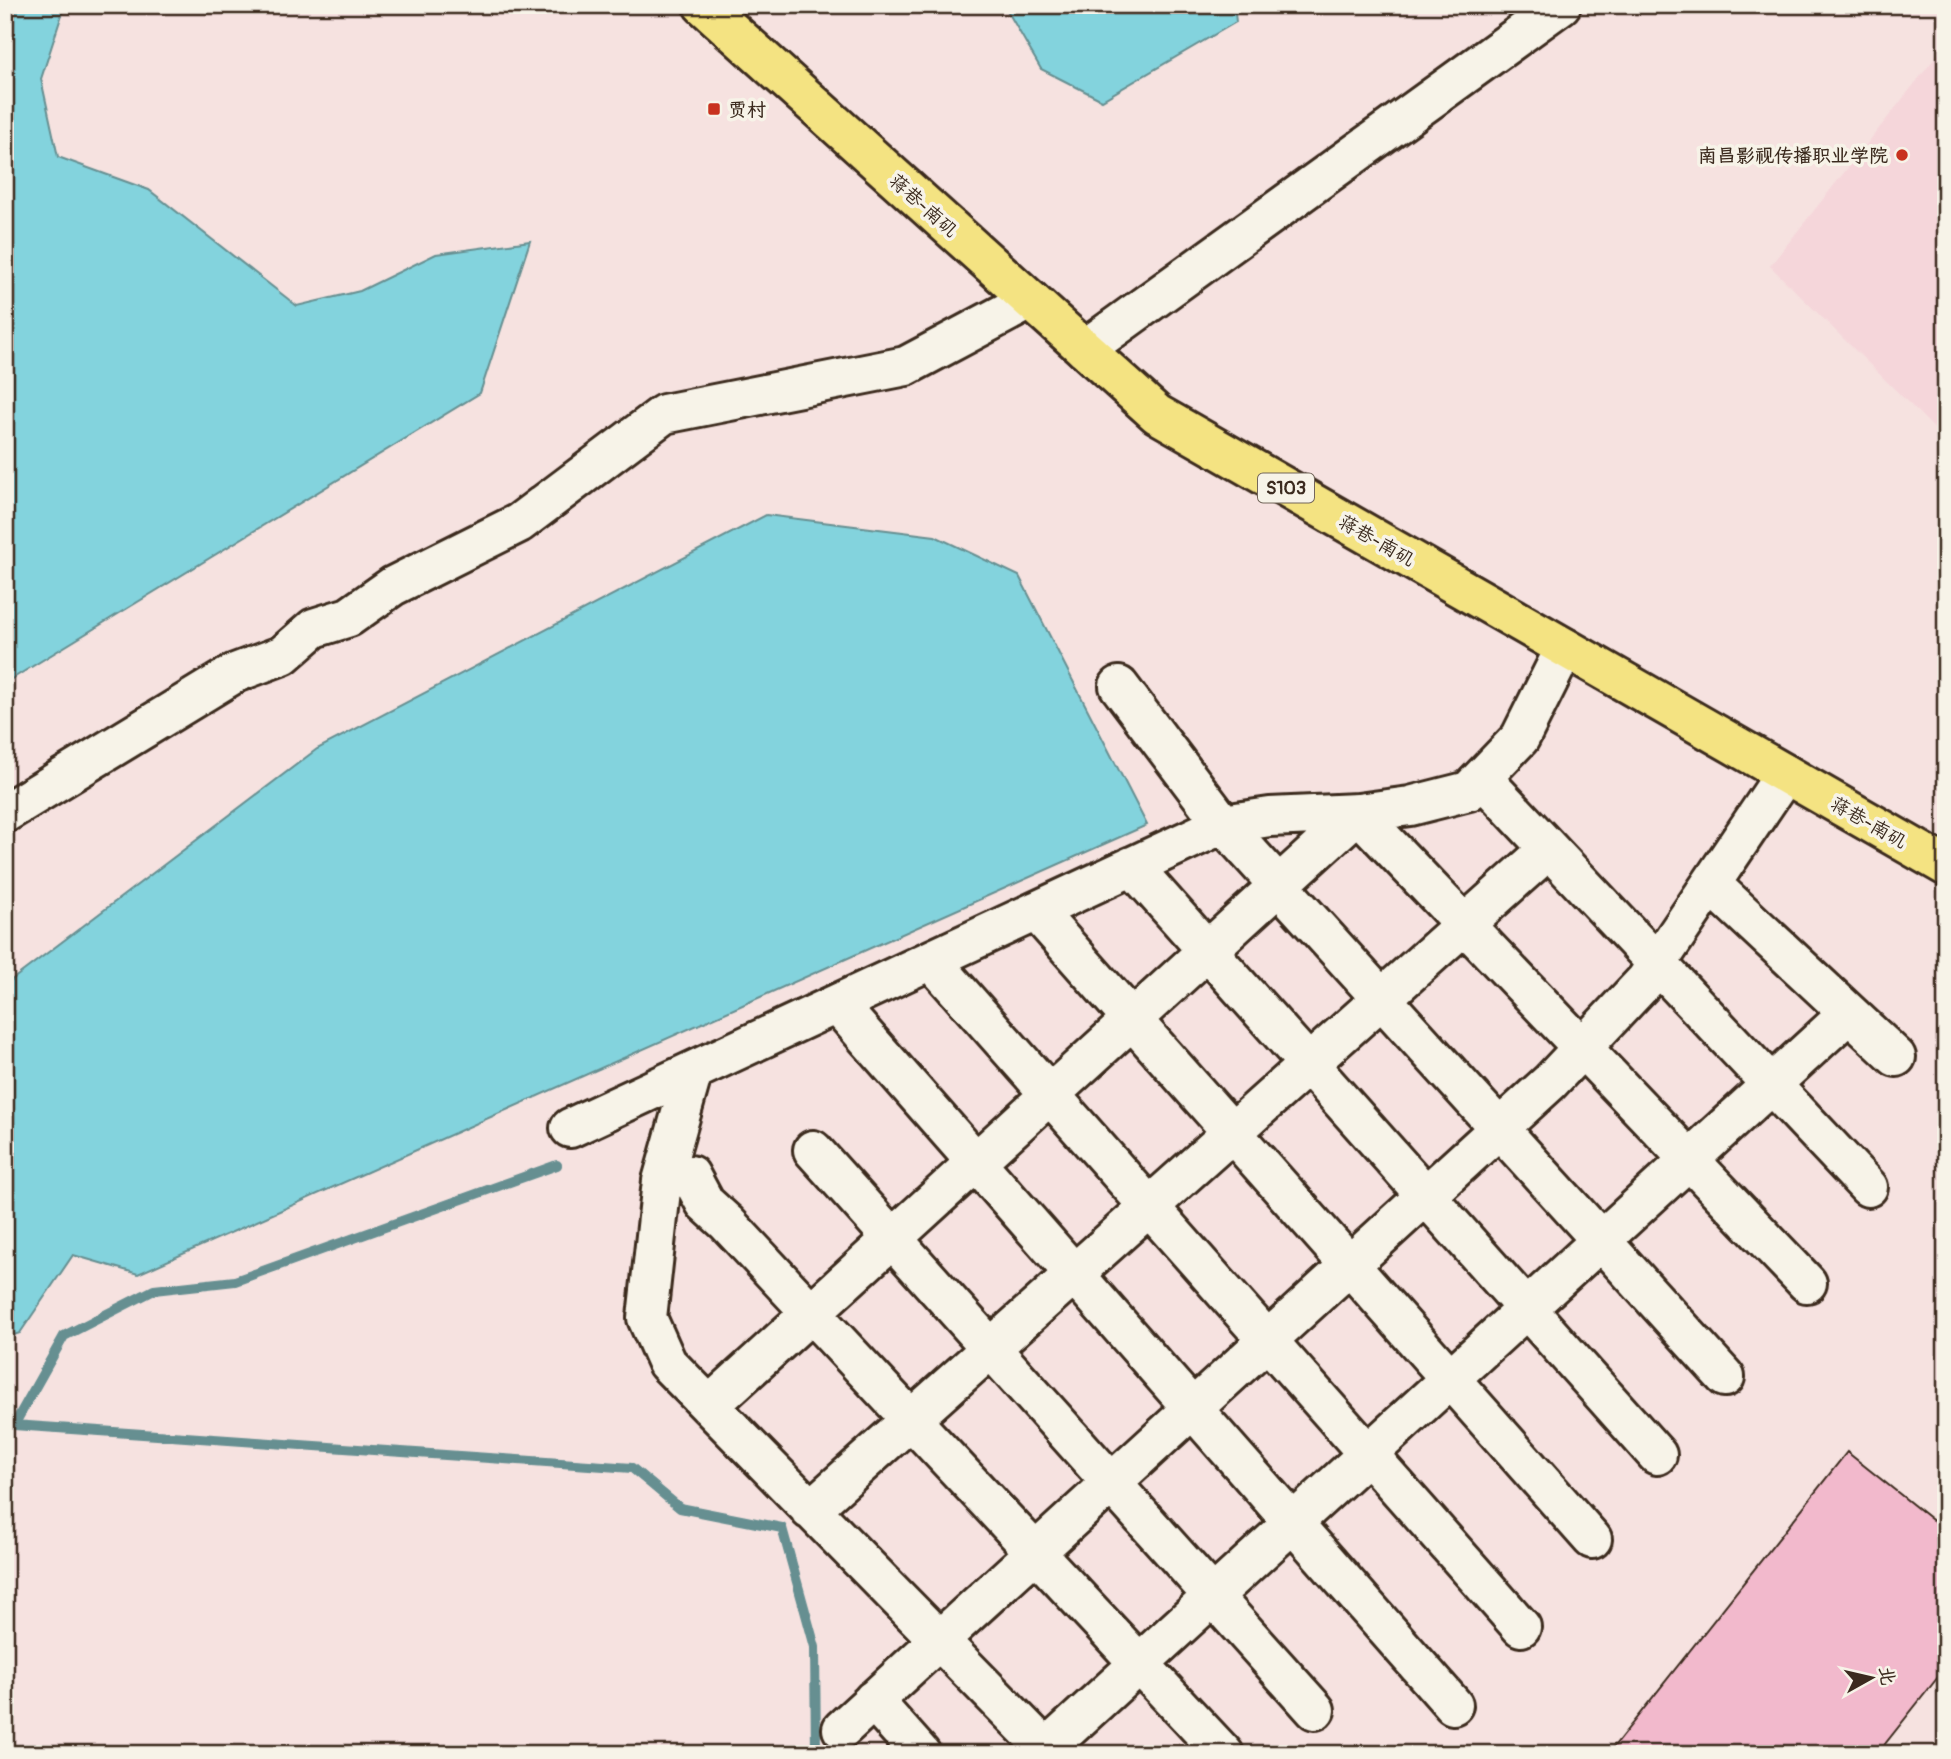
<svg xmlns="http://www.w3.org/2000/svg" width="1951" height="1759" font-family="Pangolin,'LXGW WenKai TC',sans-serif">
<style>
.built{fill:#f5d6da}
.water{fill:#83d3dd;stroke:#668f91;stroke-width:2}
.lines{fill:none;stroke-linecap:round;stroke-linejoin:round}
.stream{stroke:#668f91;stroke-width:10}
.building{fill:#f2b9cc;stroke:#3b2a1e;stroke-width:2}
.minor-casing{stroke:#3b2a1e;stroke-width:44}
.major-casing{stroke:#3b2a1e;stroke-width:44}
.minor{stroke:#f7f3e8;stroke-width:38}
.major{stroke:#f4e382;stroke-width:38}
.poi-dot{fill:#c8321e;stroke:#f7f3e8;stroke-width:2.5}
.labels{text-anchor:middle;stroke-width:7;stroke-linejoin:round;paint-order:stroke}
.shield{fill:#f7f3e8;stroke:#73665b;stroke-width:2}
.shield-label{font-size:18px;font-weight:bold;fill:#3b2a1e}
.poi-label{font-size:19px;font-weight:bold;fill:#3b2a1e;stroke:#f7f3e8;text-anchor:start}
.street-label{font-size:19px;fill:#3b2a1e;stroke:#f7f3e8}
</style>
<rect width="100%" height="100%" fill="#f6e2e0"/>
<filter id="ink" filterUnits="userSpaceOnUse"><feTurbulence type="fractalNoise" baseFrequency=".0143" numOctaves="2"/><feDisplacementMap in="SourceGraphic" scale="14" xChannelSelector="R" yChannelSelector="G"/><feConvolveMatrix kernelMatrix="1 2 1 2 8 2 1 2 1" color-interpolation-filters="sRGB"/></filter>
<g filter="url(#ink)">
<!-- built -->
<path class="built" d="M1946,44V440L1770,266Z"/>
<!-- water -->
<path class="water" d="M5,5H65L41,79L58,157L149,190L297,306L360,291L436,254L530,241L480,393L5,683Z
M1004,5H1234L1236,22L1102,100L1041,69Z
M766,515L935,536L1019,576L1147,825L138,1274L73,1255L20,1333L5,1338V985L317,749Z"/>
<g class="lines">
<!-- stream -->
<path class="stream" d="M5,1425H14L64,1336L154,1290L235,1281L557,1165
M14,1425L632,1468L680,1508L782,1528L815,1647L816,1754"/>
</g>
<!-- building -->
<path class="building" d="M1847,1452L1946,1531V1667L1877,1754H1608Z"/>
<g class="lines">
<defs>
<path id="minor" d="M1085,349L1561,5
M1119,686L1223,824L1725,1377
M1482,778L1868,1187
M5,813L235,673L283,655L314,628L349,617L393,586L519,523L664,414L906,366L1030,300
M1132,866L1657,1455
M1711,884L1896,1057
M1036,911L1592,1539
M931,960L1521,1627
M837,1004L1453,1705
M693,1071L662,1181L647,1318L667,1363L1051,1754
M570,1128L1223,824L1270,817L1358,813L1410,806L1469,791L1520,738L1565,648
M813,1150L1315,1710
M662,1181L690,1175L705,1203L727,1223L1224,1754
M709,1406L1358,813L1807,1283
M810,1510L1549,849
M873,1700L921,1754
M842,1729L1550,1082L1646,980L1785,774
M1046,1749L1849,1013"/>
<path id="major" d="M703,5L1157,414L1946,866"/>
</defs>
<!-- minor casing -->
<use href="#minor" class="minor-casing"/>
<!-- major casing -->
<use href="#major" class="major-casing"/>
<!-- minor -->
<use href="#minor" class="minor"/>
<!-- major -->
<use href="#major" class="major"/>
</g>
</g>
<!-- markers -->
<g class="poi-dot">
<rect x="707" y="102" width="14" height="14" rx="3.5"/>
<circle cx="1902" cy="155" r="7"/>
</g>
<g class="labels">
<!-- shield labels -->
<rect class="shield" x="1258" y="473.5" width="56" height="29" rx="5"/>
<g class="shield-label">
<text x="1286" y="494">S103</text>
</g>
<!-- poi labels -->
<g class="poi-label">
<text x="728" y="116">贾村</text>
<text x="1888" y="162" text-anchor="end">南昌影视传播职业学院</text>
</g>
<!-- street labels -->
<g class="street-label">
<text transform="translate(924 205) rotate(42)" y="7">蒋巷-南矶</text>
<text transform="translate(1377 540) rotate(30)" y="7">蒋巷-南矶</text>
<text transform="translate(1869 822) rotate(30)" y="7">蒋巷-南矶</text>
</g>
</g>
<!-- margin -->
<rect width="1951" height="1759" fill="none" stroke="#f7f3e8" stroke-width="28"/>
<rect x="14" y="14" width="1923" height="1731" fill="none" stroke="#3b2a1e" stroke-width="2.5" filter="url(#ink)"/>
<!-- north arrow -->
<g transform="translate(1871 1678) rotate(82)" stroke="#f7f3e8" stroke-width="5" paint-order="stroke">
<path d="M0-5L12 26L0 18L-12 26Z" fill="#3b2a1e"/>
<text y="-10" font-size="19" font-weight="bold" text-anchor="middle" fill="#3b2a1e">北</text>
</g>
</svg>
